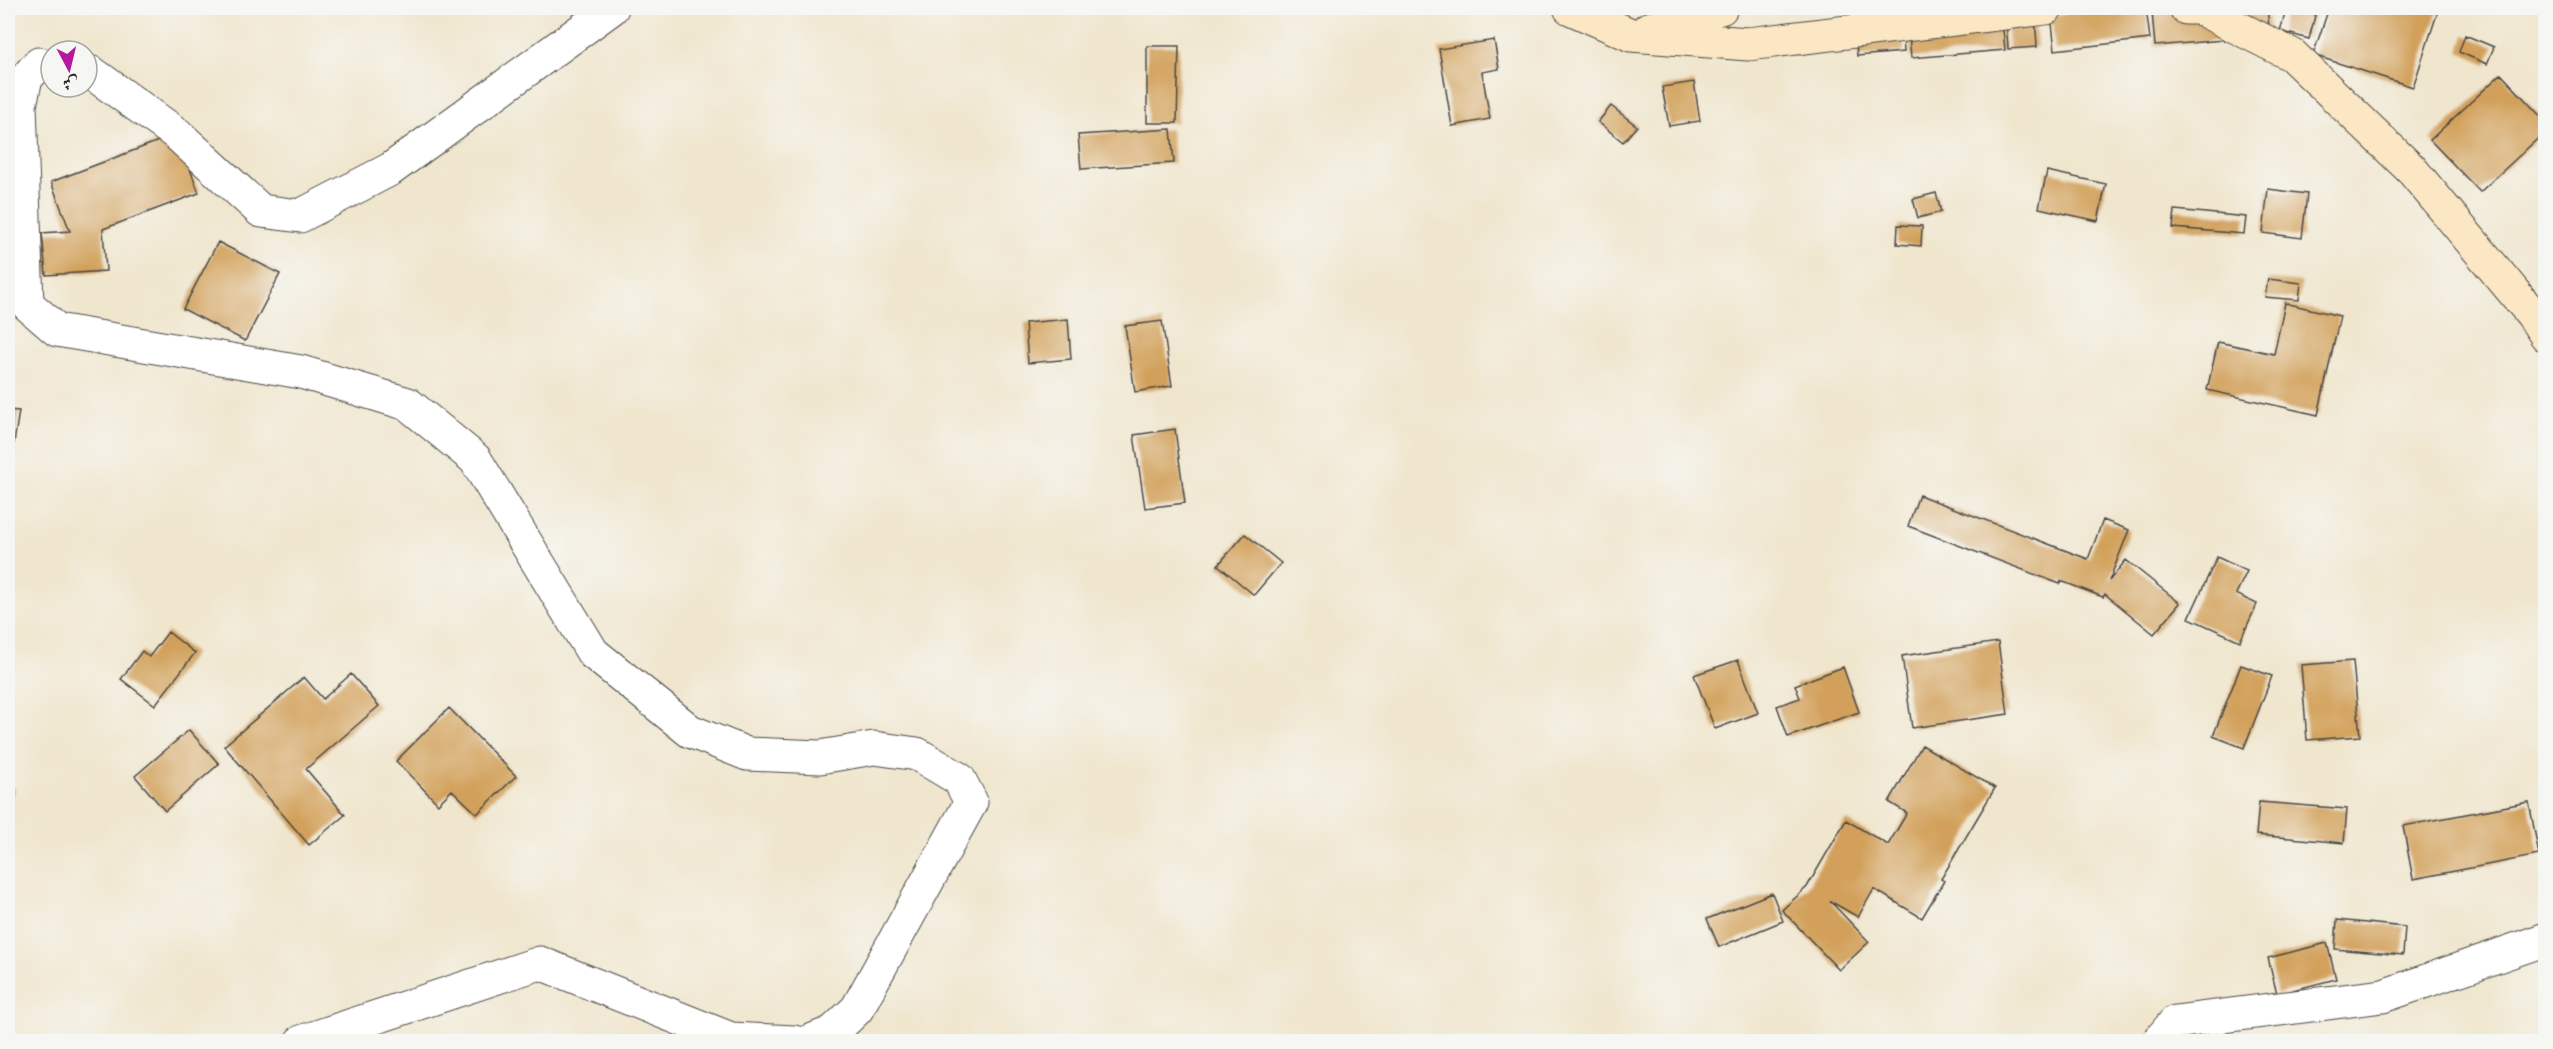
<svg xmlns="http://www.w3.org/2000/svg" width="2553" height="1049" font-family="'Old Standard TT',Amiri,serif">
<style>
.building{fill:#d2a05a}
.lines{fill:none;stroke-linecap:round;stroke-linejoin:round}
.street-casing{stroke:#494743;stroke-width:35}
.secondary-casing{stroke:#494743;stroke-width:35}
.street{stroke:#fff;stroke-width:33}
.secondary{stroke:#fbe7c3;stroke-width:33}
</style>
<rect width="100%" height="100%" fill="#f6f6f2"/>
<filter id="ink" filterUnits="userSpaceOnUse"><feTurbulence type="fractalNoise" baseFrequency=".0167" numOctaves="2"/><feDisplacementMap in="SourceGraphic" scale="12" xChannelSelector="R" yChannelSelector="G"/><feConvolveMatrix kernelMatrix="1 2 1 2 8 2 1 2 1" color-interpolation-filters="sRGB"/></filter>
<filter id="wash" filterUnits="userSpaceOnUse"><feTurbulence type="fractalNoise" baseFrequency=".008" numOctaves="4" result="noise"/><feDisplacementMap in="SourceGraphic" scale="24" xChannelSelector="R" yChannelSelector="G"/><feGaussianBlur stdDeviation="1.35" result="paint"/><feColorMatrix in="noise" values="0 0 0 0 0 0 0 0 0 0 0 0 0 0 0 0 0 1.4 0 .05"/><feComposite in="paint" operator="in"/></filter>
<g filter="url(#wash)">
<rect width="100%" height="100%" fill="#f0e6ce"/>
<g id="blocks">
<!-- building -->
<path class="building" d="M2001,8L2005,50L1911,58L1907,12Z
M2108,8H2146L2150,39L2055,50L2051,15Z
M2202,8H2267L2270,36L2155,46L2152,12Z
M2287,8H2317L2309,39L2280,31Z
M2329,8H2439L2413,87L2313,55Z
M2035,16L2037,47L2008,49L2006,18Z
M1902,22L1904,52L1857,56L1855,26Z
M2465,35L2494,47L2487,64L2459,52Z
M1494,40L1499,69L1482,72L1490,119L1452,126L1439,49Z
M1147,46H1179L1177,123H1147Z
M2501,74L2546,122V131L2480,192L2430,140Z
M1694,82L1700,121L1669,126L1662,87Z
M1611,106L1637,126L1623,142L1598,122Z
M1171,129L1174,163L1081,169L1078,135Z
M177,134L199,193L103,229L106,271L46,275L42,233L70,231L51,182Z
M2047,171L2106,184L2098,221L2039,208Z
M2268,189L2307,194L2302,238L2263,233Z
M1936,193L1941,212L1918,218L1913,199Z
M2175,210L2246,217L2244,234L2173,228Z
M1898,225L1922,226L1921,246L1897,244Z
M218,242L280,274L245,341L183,309Z
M2268,279L2301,283L2299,300L2265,297Z
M2285,303L2340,316L2318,415L2207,390L2218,342L2274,354Z
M1068,319L1071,359L1028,363L1025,323Z
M1162,321L1172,386L1135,392L1125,326Z
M8,410L19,411L14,443L8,442Z
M1175,429L1185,503L1145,508L1134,435Z
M1919,495L2088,559L2103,520L2129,530L2109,581L2126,560L2180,603L2154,634L2105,594L2103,597L2061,581L2060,584L1908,526Z
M1245,534L1281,563L1254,595L1218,565Z
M2217,557L2247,571L2236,594L2257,604L2240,641L2189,618Z
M168,632L195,653L155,705L121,679L142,651L149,657Z
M1998,642L2008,714L1912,728L1902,656Z
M1738,660L1758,713L1715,729L1694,675Z
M2353,661L2360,736L2307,740L2301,665Z
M2241,665L2272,676L2244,748L2213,736Z
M1843,667L1859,712L1788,737L1777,706L1800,698L1795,685Z
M351,674L379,706L306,769L345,815L309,845L224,746L304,677L323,699Z
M449,708L516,776L477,814L452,790L438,804L396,761Z
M189,730L219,764L165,811L135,776Z
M1922,745L1995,788L1941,879L1944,881L1922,918L1874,889L1858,917L1830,901L1869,942L1839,970L1782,910L1807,887L1846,820L1888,845L1907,813L1889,802Z
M8,784L15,789L8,801Z
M2259,802L2347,809L2344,843L2256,835Z
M2529,802L2539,855L2413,879L2403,826Z
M1772,893L1783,921L1719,947L1707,919Z
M2337,920L2405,927L2403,955L2335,949Z
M2327,943L2336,979L2277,994L2268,958Z"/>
</g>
</g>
<g filter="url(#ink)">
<use href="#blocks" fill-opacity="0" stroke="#494743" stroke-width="1.5"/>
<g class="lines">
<defs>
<path id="street" d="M51,66L39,64L26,78L20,105L27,304L57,330L301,372L408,404L475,459L593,653L690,731L747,754L820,757L874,748L917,754L959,779L971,802L857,1009L833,1032L808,1042
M87,72L92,73L177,134L261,211L300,216L391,169L612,8
M301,1042L540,963L731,1039L794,1042
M2158,1042L2175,1022L2383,996L2546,939"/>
<path id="secondary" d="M1570,8L1631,35L1748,44L2046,8
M2186,8H2199L2292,55L2412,170L2532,314L2546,335
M1648,29L1721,8"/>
</defs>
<!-- street casing -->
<use href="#street" class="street-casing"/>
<!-- secondary casing -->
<use href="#secondary" class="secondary-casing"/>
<!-- street -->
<use href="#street" class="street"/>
<!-- secondary -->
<use href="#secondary" class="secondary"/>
</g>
</g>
<!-- margin -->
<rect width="2553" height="1049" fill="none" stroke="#f6f6f2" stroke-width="30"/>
<!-- north arrow -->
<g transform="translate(69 69) rotate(173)"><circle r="28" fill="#f6f6f2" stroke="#a5a5a2" stroke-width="1.5"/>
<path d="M0-4.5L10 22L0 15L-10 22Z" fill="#b5179e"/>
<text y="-9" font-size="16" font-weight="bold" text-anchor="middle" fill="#2b2b2b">ش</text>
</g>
</svg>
